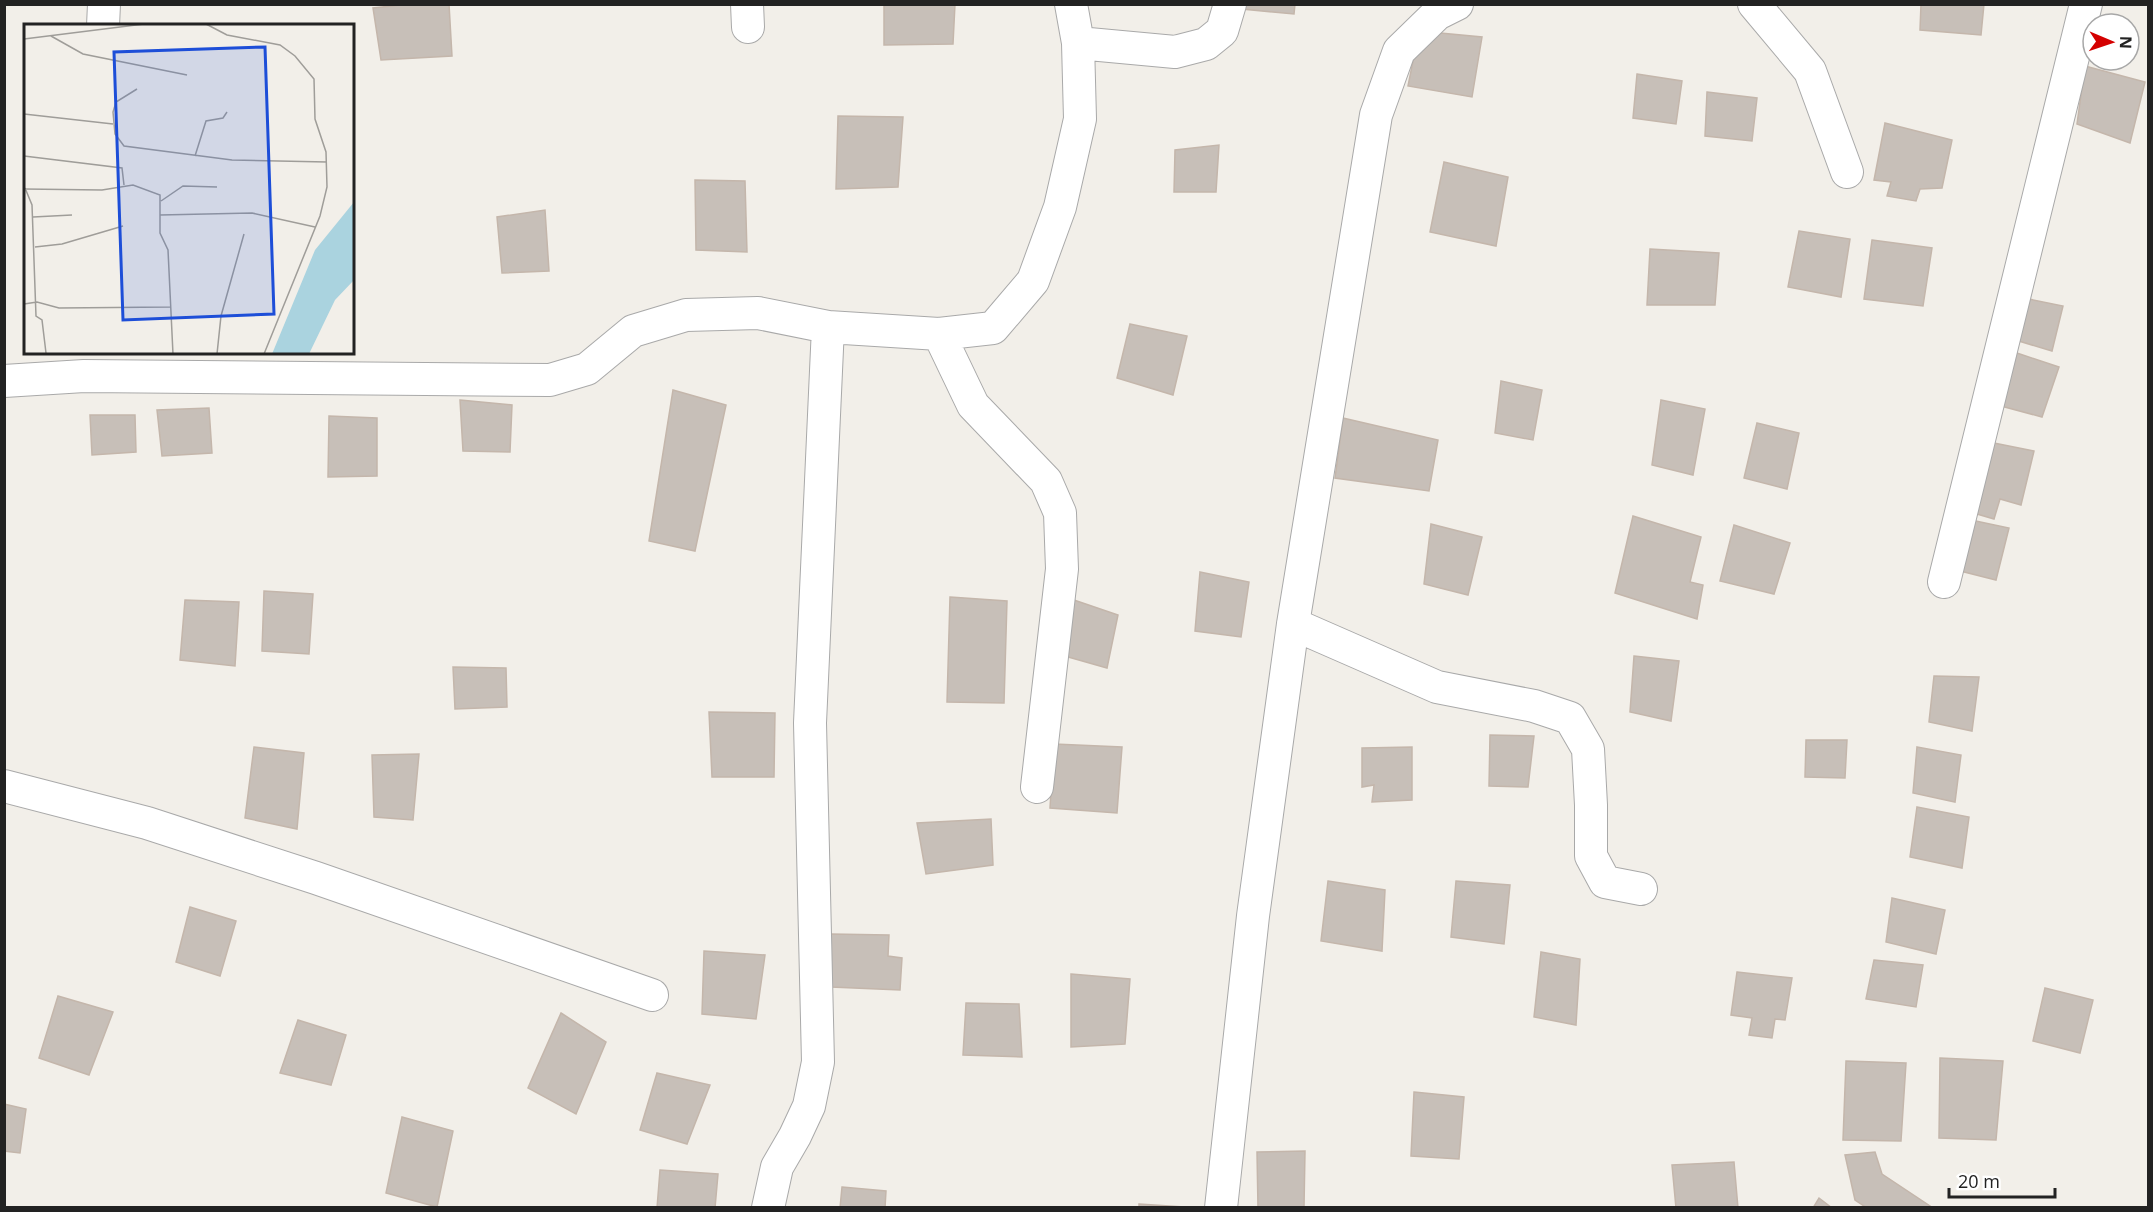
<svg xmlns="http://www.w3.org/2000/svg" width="2153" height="1212" font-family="'Open Sans',sans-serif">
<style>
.building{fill:#c7bfb8;stroke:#c4b6ab;stroke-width:1.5}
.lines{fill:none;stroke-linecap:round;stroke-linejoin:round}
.street-casing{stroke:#a9a9a9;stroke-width:34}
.street{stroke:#fff;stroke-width:32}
.inset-road{fill:none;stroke:#9f9d99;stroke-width:1.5}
.view{fill:#1d4ed8;fill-opacity:0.15;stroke:#1d4ed8;stroke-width:3}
.inset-edge{fill:none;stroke:#222;stroke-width:3}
</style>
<rect width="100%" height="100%" fill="#f2efe9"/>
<!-- building -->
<path class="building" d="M410,4H449L452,56L381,60L373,8Z
M884,4H955L953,44L884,45Z
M1243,4H1295L1294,14L1242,9Z
M1921,4H1984L1981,35L1920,30Z
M1419,31L1482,37L1472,97L1408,86Z
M2085,66L2145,82L2130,143L2077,124Z
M1637,74L1682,81L1676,124L1633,118Z
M1707,92L1757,98L1752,141L1705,136Z
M838,116L903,117L898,187L836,189Z
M1885,123L1952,140L1942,188L1920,189L1916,201L1887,196L1891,182L1874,180Z
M1219,145L1216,192H1174L1175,150Z
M1444,162L1508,177L1496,246L1430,232Z
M695,180L745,181L747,252L696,250Z
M545,210L549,271L502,273L497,217Z
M1799,231L1850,239L1841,297L1788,287Z
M1872,240L1932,248L1923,306L1864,299Z
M1650,249L1719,253L1715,305H1647Z
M2024,298L2063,306L2052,351L2012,339Z
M1130,324L1187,336L1173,395L1117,378Z
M2011,351L2059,367L2042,417L1997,405Z
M1501,381L1542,390L1533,440L1495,433Z
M673,390L726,405L695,551L649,541Z
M460,400L512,405L510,452L463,451Z
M1661,400L1705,409L1693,475L1652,465Z
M209,408L212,453L162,456L157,410Z
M90,415H135L136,452L92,455Z
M329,416L377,418V476L328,477Z
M1343,418L1438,440L1429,491L1335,478Z
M1757,423L1799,433L1787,489L1744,478Z
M1989,442L2034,451L2021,505L2000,499L1994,519L1970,512Z
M1633,516L1701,537L1690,582L1703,585L1697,619L1615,593Z
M1971,520L2009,528L1996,580L1956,570Z
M1431,524L1482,537L1468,595L1424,584Z
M1734,525L1790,543L1774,594L1720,581Z
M1200,572L1249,582L1241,637L1195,631Z
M264,591L313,594L309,654L262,651Z
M950,597L1007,601L1004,703L947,702Z
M1071,599L1118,615L1107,668L1061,655Z
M185,600L239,602L235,666L180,660Z
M1634,656L1679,661L1671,721L1630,712Z
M453,667L506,668L507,707L455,709Z
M1934,676L1979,677L1972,731L1929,722Z
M709,712L775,713L774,777H712Z
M1490,735L1534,736L1528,787L1489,786Z
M1806,740H1847L1845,778L1805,777Z
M1054,744L1122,747L1117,813L1050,808Z
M254,747L304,753L297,829L245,818Z
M1412,747V800L1372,802L1374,785L1362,787V748Z
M1917,747L1961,755L1955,802L1913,793Z
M419,754L413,820L374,817L372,755Z
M1917,807L1969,817L1962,868L1910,857Z
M991,819L993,865L926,874L917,823Z
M1328,881L1385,890L1382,951L1321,941Z
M1456,881L1510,885L1504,944L1451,937Z
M1892,898L1945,910L1936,954L1886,942Z
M190,907L236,921L220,976L176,962Z
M831,934L889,935L888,956L902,958L900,990L831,987Z
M704,951L765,955L756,1019L702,1014Z
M1541,952L1580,959L1576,1025L1534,1017Z
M1874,960L1923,965L1916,1007L1866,999Z
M1737,972L1792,978L1785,1020L1775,1019L1772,1038L1749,1035L1752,1018L1731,1015Z
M1071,974L1130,979L1125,1044L1071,1047Z
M2045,988L2093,1000L2080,1053L2033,1041Z
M58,996L113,1012L89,1075L39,1058Z
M966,1003L1019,1004L1022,1057L963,1055Z
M561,1013L606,1042L576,1114L528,1088Z
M298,1020L346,1035L331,1085L280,1073Z
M1940,1058L2003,1061L1996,1140L1939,1138Z
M1846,1061L1906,1063L1901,1141L1843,1140Z
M657,1073L710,1085L687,1144L640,1130Z
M1414,1092L1464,1097L1459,1159L1411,1156Z
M4,1104L26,1109L20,1153L4,1151Z
M402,1117L453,1131L437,1207L386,1193Z
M1305,1151L1304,1208H1258L1257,1152Z
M1875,1152L1882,1174L1933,1208H1867L1855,1200L1845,1155Z
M1734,1162L1738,1208H1676L1672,1165Z
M660,1170L718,1174L715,1208H657Z
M842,1187L886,1191L885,1208H840Z
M1819,1198L1832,1208H1813Z
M1139,1204L1184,1207V1208H1139Z"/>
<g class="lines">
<defs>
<path id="street" d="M747,4L748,27
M1754,4L1810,71L1847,172
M103,26L104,4
M1078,43L1175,52L1206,44L1222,31L1230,4
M939,334L973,405L1046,481L1060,513L1062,569L1037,787
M4,381L84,376L550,380L587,369L633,331L686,315L758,313L828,327L939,334L993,328L1033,281L1060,207L1080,119L1078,43L1071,4
M1944,582L2086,4
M1293,624L1437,687L1534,706L1570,718L1588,749L1591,805V856L1605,882L1641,889
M4,786L147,823L316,878L652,995
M768,1208L777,1167L795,1136L809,1106L818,1062L810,723L828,327
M1221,1208L1253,916L1293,624L1376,115L1399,51L1437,14L1457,4"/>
</defs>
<!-- street casing -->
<use href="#street" class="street-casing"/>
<!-- street -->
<use href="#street" class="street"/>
</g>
<!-- overview -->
<g transform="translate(24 24)">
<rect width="330" height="330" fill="#f2efe9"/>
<path d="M330,178V256L311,276L285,330H248L291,226Z" fill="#aad3df"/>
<path class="inset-road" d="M182,0L203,11L256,21L271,32L290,55L291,95L302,128L303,163L296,192L240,330M27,12L59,30L163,51M0,15L120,0M113,65L92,78L89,88L91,110L100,122L208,136L303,138M0,90L89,100M0,132L98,144L100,161M171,132L182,97L199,94L203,88M1,164L8,181L12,292L18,296L22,329M0,165L78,166L109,161L136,171V209L144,226L149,330M137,177L159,162L193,163M136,191L228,189L291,203M9,193L48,191M11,223L38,220L99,202M0,280L13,278L35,284L146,283M193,330L197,292L220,210"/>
<path class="view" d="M241,23L250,290L99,296L90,28Z"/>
<rect width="330" height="330" class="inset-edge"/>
</g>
<!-- border -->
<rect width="2153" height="1212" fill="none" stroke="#222222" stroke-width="12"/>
<!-- north arrow -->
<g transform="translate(2111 42) rotate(92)"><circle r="28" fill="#ffffff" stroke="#a7a7a7" stroke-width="1.5"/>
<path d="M0-4.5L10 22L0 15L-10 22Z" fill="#d40000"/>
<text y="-9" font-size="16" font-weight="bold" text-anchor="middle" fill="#222222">N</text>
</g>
<!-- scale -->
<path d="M1949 1188v9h106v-9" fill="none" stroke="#222222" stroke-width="3"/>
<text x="1958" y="1188" font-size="18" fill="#222222" stroke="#ffffff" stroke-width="4.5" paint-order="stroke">20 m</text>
</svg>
